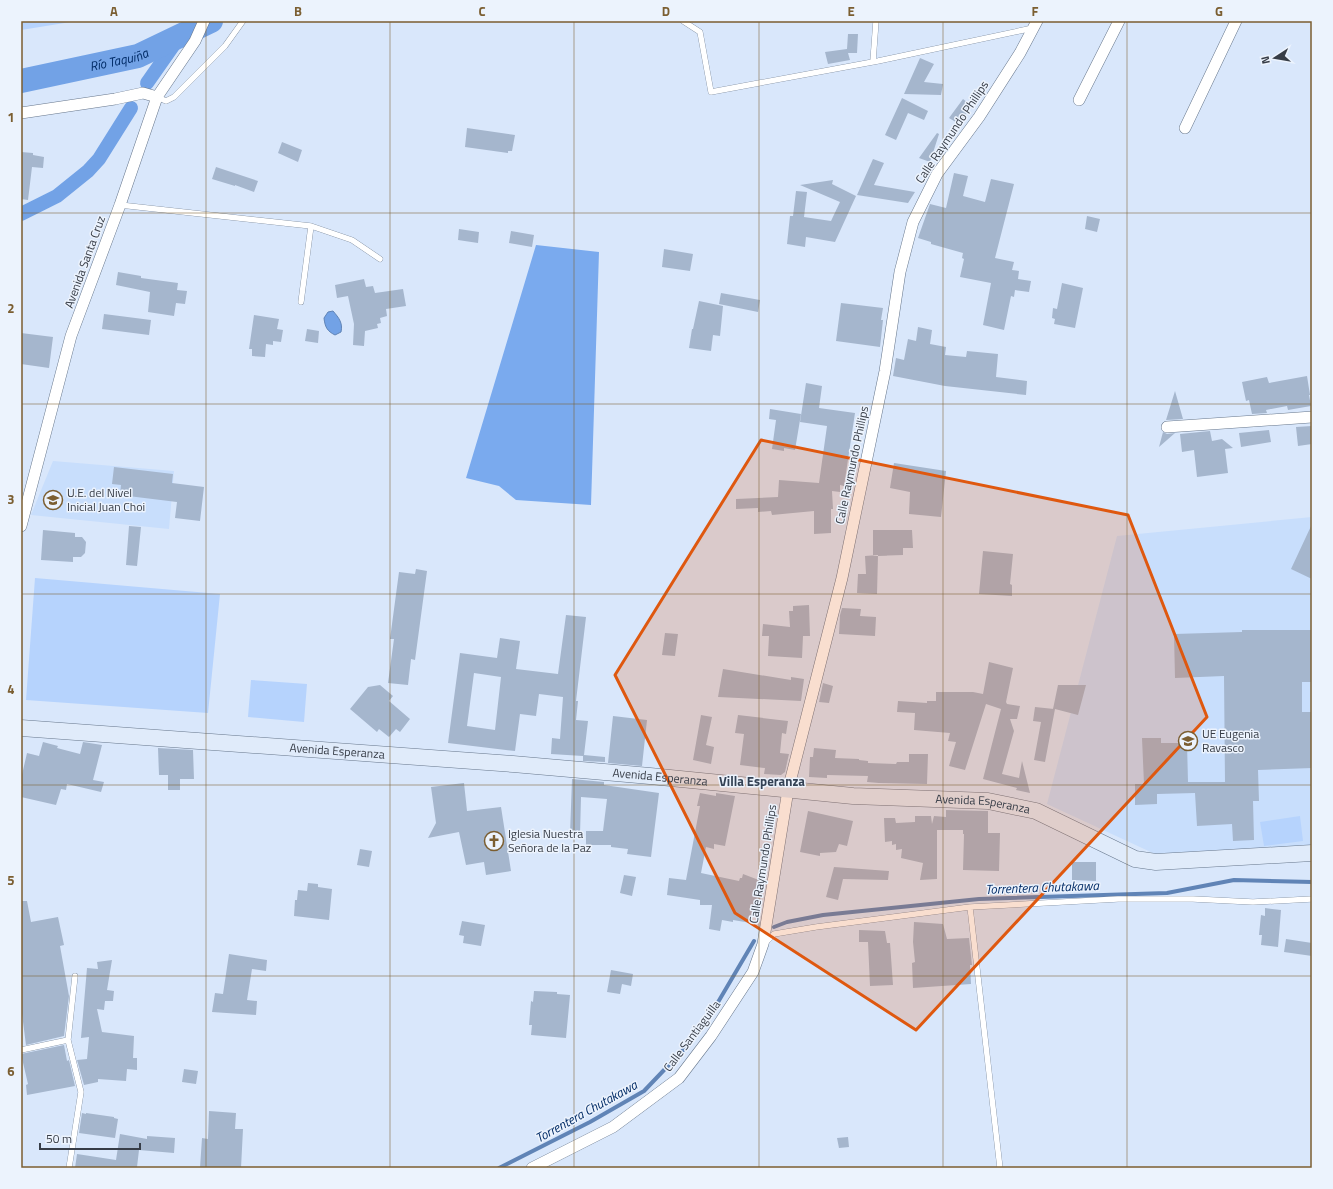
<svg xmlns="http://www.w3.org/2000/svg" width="1333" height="1189" font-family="'Titillium Web',sans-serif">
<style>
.built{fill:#c8defc}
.green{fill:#b6d3fd}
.forest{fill:#7aaaee}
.water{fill:#72a2e6;stroke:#6084b6}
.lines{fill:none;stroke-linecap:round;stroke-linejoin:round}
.stream{stroke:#6084b6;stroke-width:4}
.canal{stroke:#72a2e6;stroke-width:14}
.river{stroke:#72a2e6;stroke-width:24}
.building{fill:#a5b6cd;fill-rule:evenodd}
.service-casing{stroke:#67778c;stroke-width:6}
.minor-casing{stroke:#67778c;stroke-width:12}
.secondary-casing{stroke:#67778c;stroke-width:17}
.service{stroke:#fff;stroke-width:5.5}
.minor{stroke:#fff;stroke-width:11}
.secondary{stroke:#e0ebfa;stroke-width:16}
.marked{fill:#df580f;fill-opacity:0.2;stroke:#df580f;stroke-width:3;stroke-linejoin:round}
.grid{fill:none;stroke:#7b5e31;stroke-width:1;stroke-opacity:0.55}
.labels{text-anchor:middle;stroke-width:3;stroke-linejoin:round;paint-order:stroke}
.street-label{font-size:12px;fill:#373d47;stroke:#ecf3fd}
.poi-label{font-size:12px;fill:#373d47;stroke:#ecf3fd;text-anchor:start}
.water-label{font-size:13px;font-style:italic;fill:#002b66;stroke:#ecf3fd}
.neighbourhood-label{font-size:13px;font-weight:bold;fill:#334154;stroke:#ecf3fd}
.neatline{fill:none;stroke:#7b5e31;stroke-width:1.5}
.grid-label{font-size:13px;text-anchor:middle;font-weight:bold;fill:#7b5e31}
</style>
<rect width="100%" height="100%" fill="#d9e7fb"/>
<!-- built -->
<path class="built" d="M53,461L174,471L169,529L31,515Z
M1312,517V848L1155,854L1047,804L1117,536Z"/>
<!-- green -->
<path class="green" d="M21,21H77L21,30Z
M35,578L220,594L208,713L26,700Z
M251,680L307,684L304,722L248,717Z
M1300,816L1303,841L1264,846L1260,822Z"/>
<!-- forest -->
<path class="forest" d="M536,245L599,252L591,505L516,500L499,486L466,478Z"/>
<!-- water -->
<path class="water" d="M333,311C339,318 343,323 341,332L335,335C327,331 325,327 324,318L328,312Z"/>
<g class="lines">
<!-- stream -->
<path class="stream" d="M774,927L787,922L823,915L979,899L1167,893L1234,880L1312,882
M499,1168L590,1122L644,1091L686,1047L714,1009L754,941"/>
<!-- canal -->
<path class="canal" d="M147,83L180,36
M21,214L57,196L88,171L99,159L131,108"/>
<!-- river -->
<path class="river" id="s1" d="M21,81L138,56L211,21"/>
</g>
<!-- building -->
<path class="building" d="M848,34H858L857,53H848L850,60L828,64L825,52L847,49Z
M920,58L934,64L924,82L943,84L941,95L904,94Z
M902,98L928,111L924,120L908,113L896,140L885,135Z
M963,99L972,106L959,124L949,118Z
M467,128L515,135L512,151H508V153L465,147Z
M937,133L939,134L930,162L919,158Z
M282,142L302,150L298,162L278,153Z
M21,152L33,153V155L44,157L43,168L32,167L28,200L21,199Z
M873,159L884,163L874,185L915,192L908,203L857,195Z
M216,167L258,181L254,192L235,185V186L212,179Z
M954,173L968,176L963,196L985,202L991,179L1014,184L995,258L1014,262L1012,270L1019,271L1018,279L1031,281L1029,292L1015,290L1014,297L1011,296L1004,330L983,325L991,283L960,277L964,259L962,258L963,253L931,244V242L918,238L930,204L946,208Z
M833,180L832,184L856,196L835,242L806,237L805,247L787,244L790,216H793L796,191L807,192L804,217L831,221L840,202L800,185Z
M1087,216L1100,219L1097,232L1085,229Z
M459,229L479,232L478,243L458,240Z
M511,231L534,235L532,247L509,243Z
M664,249L693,254L690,271L662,267Z
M118,272L141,276V278L178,283L177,290L187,291L185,304L176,303L174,316L148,312L150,292L116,285Z
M364,279L366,287L373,286L375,293L403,289L406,306L386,309L387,316L380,318L381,323L377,324L378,328L365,331L364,346L353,345L354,324L348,296L337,298L335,285Z
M1062,283L1083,288L1075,328L1054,324L1055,319L1052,318L1053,308L1057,309Z
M721,293L760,300L758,312L719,304Z
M699,301L723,306L720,336L713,335L711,351L689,348L692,329H693Z
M841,303L883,308L881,320H883L880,347L836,341Z
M104,314L151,320L149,335L102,329Z
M254,315L279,319L277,329L283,330L281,342L273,341V345L266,344L265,357L252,356V349H249Z
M918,327L932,330L930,344L946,347L945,355L966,357L967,351L998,354L996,377L1027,381L1026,395L945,386L893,376L896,358L904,360L908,339L916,341Z
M307,329L319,331L318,343L305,341Z
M21,333L53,337L49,368L21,364Z
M1307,376L1310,395H1309L1311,406L1288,410L1287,406L1266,410L1267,413L1252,414L1249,400L1246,401L1242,382L1267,377L1269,383Z
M806,383L822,386L819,408L855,413L844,486L840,485V492L832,491L833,509H831V533L814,534V511L772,515L771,511L758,512V508L736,509V499L778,497L779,480L819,483L827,426L800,422Z
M1175,391L1183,419L1166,420Z
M770,409L801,414L795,450L784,448V451L772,449L776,420L769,419Z
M1312,426V444L1298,446L1296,427Z
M1269,430L1271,442L1241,447L1239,433Z
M1210,431L1212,441L1222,439L1233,448L1225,449L1228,473L1197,477L1194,450L1182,452L1180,434Z
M1163,432L1167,434L1175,433L1159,447Z
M894,463L946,471L941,517L909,514L910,492L890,488Z
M114,467L173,474L172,483L204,487L200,521L175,518L177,502L120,495L121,485L112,484Z
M1312,524V579L1291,569Z
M129,526L141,527L137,566L126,565Z
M43,530L75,533V537H82L86,542L85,553L81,557H73V562L41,560Z
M873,530H912L913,548H903V555L873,556Z
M983,551L1013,554L1010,584L1012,585V596L979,594Z
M878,555L877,594L857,593L858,574H866L865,556Z
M416,569L427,571L415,660L411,659L408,685L388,683L394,639H390L399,572L415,574Z
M809,605L810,636H803L802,658L768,656L769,636H762L763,624L790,627L789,611H793V606Z
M842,608L861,609L860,616L876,617L875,636L839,634L840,615Z
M566,615L586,617L576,701H578L576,720L588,721L584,755L605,757V762L583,761V756L551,754L552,738L560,739L563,697L539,694L536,716L520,714L515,751L448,743L460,653L497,658L500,638L520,641L516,669L558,674ZM474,673L501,677L495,730L467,726Z
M1242,630H1312V682H1302V712H1312V768L1258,770L1259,801H1253L1254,840L1233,841L1232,824L1197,826L1195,793L1157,794V804L1135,805V784H1144L1142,738H1161V743H1187L1188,782H1225L1224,676L1175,678L1174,634L1242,632Z
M665,633L678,634L675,656L662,655Z
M989,662L1013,668L1006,702L1007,704L1020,706L1017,719H1010L1014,731L1002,774L1019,778L1022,761L1030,793L1016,790L1017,788L983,779L1001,709L986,704L965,770L949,766L956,742L948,741L950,733L914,730L915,713L897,712L898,701L927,703V701H936V692H973L983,694Z
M723,669L791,680V677L804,679L801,701L718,697Z
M823,683L833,686L829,703L819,702Z
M380,685L393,696L389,701L410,719L400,732L396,729L389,737L379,729L377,732L350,709L368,687Z
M1058,685H1086L1078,715L1055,709L1045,762L1034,760L1041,722L1033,721L1035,707L1054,709H1053Z
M701,715L712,717L706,745L714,747L711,764L693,760Z
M738,715L788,721L786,734L782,733L780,753L789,754L785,772L781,775L764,774L765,768L740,765L744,734L735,733Z
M613,716L647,720L642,766L608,763Z
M43,742L58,746L57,748L80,754L83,742L102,745L93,780L104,782L101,792L67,784L66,790L61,789L56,805L21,797V779L27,753L39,756Z
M158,748L193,750L194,779H180V790H168V775H159Z
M814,748L836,750L835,758L859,759V760L868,761V763L896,764L897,762H909V754H928L927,784L879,783L867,782L868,776L827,775V778L809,777L810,757H813Z
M572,779L604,782V785L659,793L651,857L627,854L628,849L611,847V845H586V831H603L607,799L581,797L580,835L570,834Z
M464,783L467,811L501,807L511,871L486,875L484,862L466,865L459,832L428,838L436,823L431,787Z
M700,793L716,796V793L735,796L725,846L714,844V849L706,847L701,873L739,881L740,878H742L743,874L764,882L760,901L756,900L751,923L733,920V922L722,920L720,931L709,929L712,905H700V900L667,895L669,878L686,880L700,806H697Z
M946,810L988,811V833H1000L999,871L963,870L964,834H963V830H937V879L920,880L923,863L901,858L902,849L896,850V844L892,845V841L885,842L884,818H895L896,823L915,822V816H931L932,824L934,816L946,817Z
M808,811L853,821L847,846L839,844L836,852L820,853V856L800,852Z
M360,849L372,851L369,867L357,865Z
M1072,862H1096V881L1072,880Z
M834,867L889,871L888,880L843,879L838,900L826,897Z
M624,875L636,877L632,896L620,893Z
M308,883L318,884V887L332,889L329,920L294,916L295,900H297L298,890L307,891Z
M21,901H27L31,922L58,917L64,945L60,946L69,996L64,1036L26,1045L22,1014L21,1015Z
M1265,908L1281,910L1278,947L1261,945L1262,935H1259L1261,915L1265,916Z
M462,921L485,925L481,946L463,943L464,936L459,935Z
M914,922L943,924L947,939L969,938L972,965H970L971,984L913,988L912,963L915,962L913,942Z
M859,930L885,931L887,943H890L893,985L870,986L868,942H859Z
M1286,939L1312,943V956L1284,952Z
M229,954L267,960L266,971L252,969L247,1000L257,1001L256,1015L212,1012L215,993L223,994Z
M112,960L107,990L114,991L113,1001H105L104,1010L97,1009L102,1032L134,1036L133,1058H137V1070L127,1069L126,1081L98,1079V1082L84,1085L77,1060L87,1059L89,1037L81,1038L87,968L98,969L97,962Z
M611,970L633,974L631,986L622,984L620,994L607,992Z
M534,991L557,992V994L570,995L566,1038L531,1035L532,1025H529L531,1001L533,1002Z
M64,1045L67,1061L69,1060L75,1086L27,1095L26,1085L28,1084L21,1054Z
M184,1069L198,1071L196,1084L182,1082Z
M209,1111L236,1113L235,1129H243L241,1168H200L202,1138L208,1139Z
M82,1113L86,1114V1113L114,1117V1118L118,1119L115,1138L79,1133Z
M120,1134L147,1139V1136L175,1138L174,1153L139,1150L137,1167L75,1168L77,1154L116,1160Z
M848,1137L849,1147L839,1148L837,1138Z"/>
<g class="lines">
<defs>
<path id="service" d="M683,21L700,32L711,92L878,61L1033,28
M873,61L876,21
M157,97L166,101L174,97L225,46L243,21
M120,205L311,226L352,240L380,259
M301,302L311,226
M970,907L1000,1168
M765,943L774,934L816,927L970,907L1118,899H1193L1253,902L1312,899
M21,1050L68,1040
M69,1168L81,1092L68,1040L75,976"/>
<path id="minor" d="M1079,100L1119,21
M21,113L115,99L143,93L157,97
M1185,128L1236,21
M1167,427L1312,417
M21,526L71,336L120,205L157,97L195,41L204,21
M532,1168L613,1127L679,1078L711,1036L753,972L763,944L788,790L842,578L885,371L900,272L913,222L937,174L979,117L1020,53L1037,21"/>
<g id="secondary">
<path id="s2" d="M21,728L513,764L650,776L853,796L988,801L1036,811L1135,859L1156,862L1312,853"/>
</g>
</defs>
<!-- service casing -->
<use href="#service" class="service-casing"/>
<!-- minor casing -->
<use href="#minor" class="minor-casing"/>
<!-- secondary casing -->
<use href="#secondary" class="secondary-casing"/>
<!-- service -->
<use href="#service" class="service"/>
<!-- minor -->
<use href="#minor" class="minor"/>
<!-- secondary -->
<use href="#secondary" class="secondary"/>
</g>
<!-- marked area -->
<path class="marked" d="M761,440L1128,515L1207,717L916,1030L735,913L615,675Z"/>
<!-- grid -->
<path class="grid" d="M206,21V1168M390,21V1168M574,21V1168M759,21V1168M943,21V1168M1127,21V1168M21,213H1312M21,404H1312M21,594H1312M21,785H1312M21,976H1312"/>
<!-- icons -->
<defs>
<symbol id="school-ring" viewBox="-11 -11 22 22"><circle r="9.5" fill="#ecf3fd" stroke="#7b5e31" stroke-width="1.5"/><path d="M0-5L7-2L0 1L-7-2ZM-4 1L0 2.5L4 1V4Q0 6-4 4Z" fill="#7b5e31"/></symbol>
<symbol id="church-ring" viewBox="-11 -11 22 22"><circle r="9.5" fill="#ecf3fd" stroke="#7b5e31" stroke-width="1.5"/><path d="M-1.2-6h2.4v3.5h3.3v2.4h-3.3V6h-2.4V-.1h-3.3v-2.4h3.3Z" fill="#7b5e31"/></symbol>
</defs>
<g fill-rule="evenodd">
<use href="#school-ring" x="42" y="489" width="22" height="22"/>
<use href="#school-ring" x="1177" y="730" width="22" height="22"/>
<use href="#church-ring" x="483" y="830" width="22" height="22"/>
</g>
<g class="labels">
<!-- street labels -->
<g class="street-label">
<text transform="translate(952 132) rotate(-56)" y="4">Calle Raymundo Phillips</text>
<text transform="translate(85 262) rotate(-70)" y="4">Avenida Santa Cruz</text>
<text transform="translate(852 465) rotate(-78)" y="4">Calle Raymundo Phillips</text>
<text dy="4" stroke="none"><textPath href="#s2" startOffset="317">Avenida Esperanza</textPath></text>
<text dy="4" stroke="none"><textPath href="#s2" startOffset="641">Avenida Esperanza</textPath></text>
<text dy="4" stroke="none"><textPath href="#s2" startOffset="965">Avenida Esperanza</textPath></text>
<text transform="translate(763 864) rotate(-81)" y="4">Calle Raymundo Phillips</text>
<text transform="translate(692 1036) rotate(-53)" y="4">Calle Santiaguilla</text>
</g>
<!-- poi labels -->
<g class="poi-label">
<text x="67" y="497">U.E. del Nivel<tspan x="67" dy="14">Inicial Juan Choi</tspan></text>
<text x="1202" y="738">UE Eugenia<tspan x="1202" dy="14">Ravasco</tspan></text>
<text x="508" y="838">Iglesia Nuestra<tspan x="508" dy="14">Señora de la Paz</tspan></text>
</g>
<!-- water labels -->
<g class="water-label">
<text dy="5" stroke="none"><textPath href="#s1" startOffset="100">Río Taquiña</textPath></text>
<text transform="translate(1042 887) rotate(-2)" y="5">Torrentera Chutakawa</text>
<text transform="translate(586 1111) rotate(-29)" y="5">Torrentera Chutakawa</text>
</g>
<!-- neighbourhood labels -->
<g class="neighbourhood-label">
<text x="762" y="786">Villa Esperanza</text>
</g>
</g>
<!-- border -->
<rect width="1333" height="1189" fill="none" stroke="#ecf3fd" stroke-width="44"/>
<!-- north arrow -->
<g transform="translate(1275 58) rotate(258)" stroke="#ecf3fd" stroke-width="3" paint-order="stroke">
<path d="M0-3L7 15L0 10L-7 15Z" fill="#373d47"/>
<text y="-6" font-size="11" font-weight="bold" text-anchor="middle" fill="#373d47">N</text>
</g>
<!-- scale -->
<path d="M40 1143v6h100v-6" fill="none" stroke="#373d47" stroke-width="2"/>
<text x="46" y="1143" font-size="12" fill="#373d47" stroke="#ecf3fd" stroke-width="3" paint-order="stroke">50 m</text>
<rect x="22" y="22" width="1289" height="1145" class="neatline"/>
<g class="grid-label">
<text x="114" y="16">A</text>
<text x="298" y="16">B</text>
<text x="482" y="16">C</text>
<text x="666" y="16">D</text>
<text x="851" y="16">E</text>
<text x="1035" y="16">F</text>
<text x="1219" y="16">G</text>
<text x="11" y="122">1</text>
<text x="11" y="313">2</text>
<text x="11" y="504">3</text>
<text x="11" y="694">4</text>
<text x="11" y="885">5</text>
<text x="11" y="1076">6</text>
</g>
</svg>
